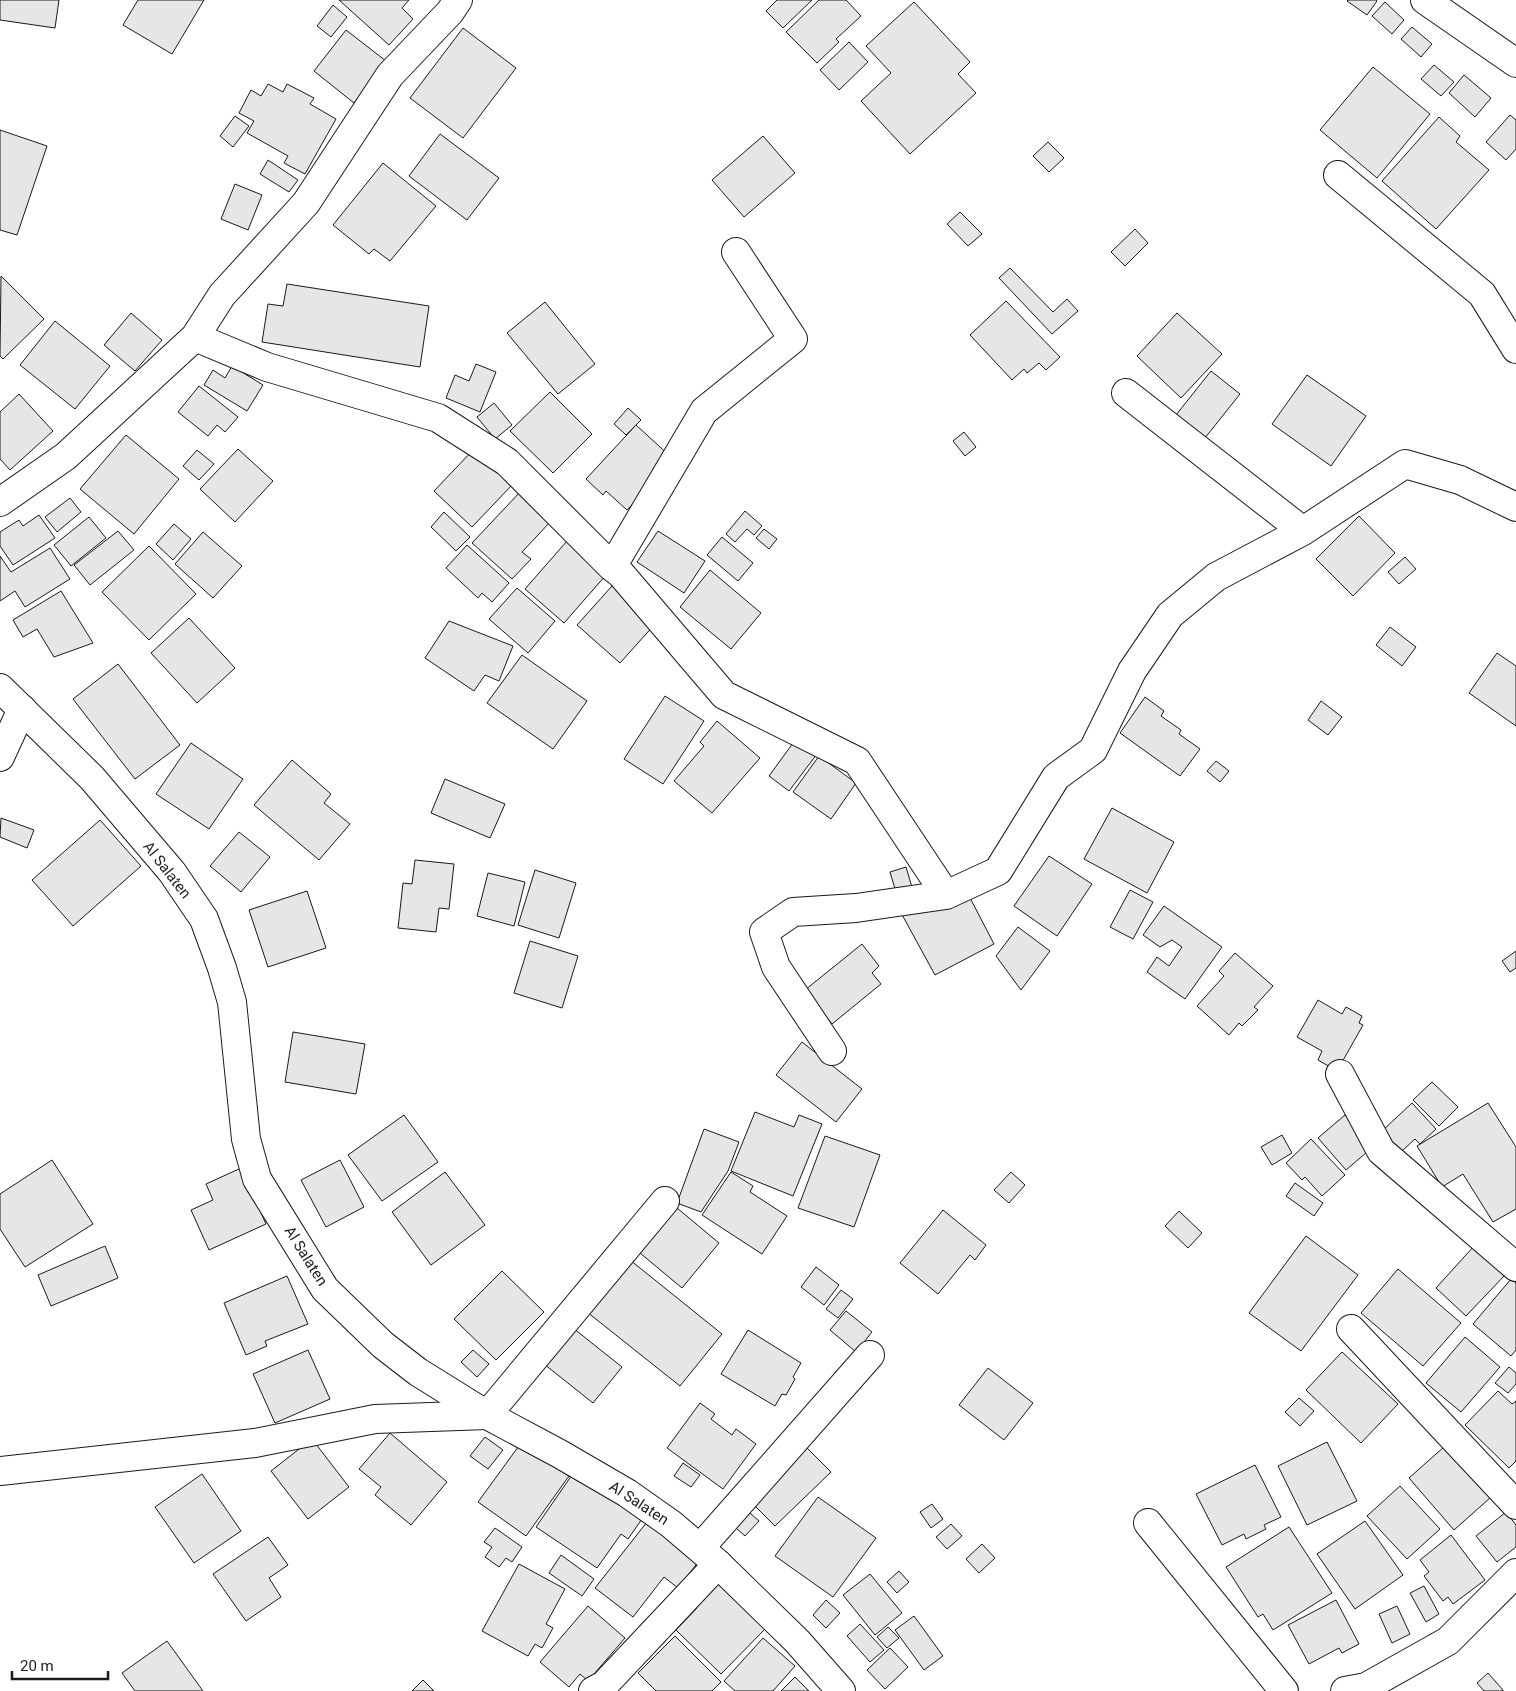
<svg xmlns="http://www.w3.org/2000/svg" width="1516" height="1691" font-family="Roboto,sans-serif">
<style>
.building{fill:#e6e6e6;stroke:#1a1a1a}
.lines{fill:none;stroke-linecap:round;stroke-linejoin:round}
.minor-casing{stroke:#1a1a1a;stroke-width:30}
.major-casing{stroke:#1a1a1a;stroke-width:30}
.minor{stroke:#fff;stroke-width:28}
.major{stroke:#fff;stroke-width:28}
.labels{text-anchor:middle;stroke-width:4;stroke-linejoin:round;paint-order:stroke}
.street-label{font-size:15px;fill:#1a1a1a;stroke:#fff}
</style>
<rect width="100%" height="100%" fill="#fff"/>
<!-- building -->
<path class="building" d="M0,0H59L55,28L0,20Z
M138,0H204L172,54L123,25Z
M339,0H409L402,8L413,19L389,45Z
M777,0H812L783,28L766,11Z
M819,0H846L861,16L836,39L839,42L817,63L786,32Z
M1348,0H1376L1377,1L1367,15L1347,1Z
M914,2L970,62L958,74L976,93L910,154L861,101L891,73L866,46Z
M1385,2L1404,20L1392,34L1372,16Z
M333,5L347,17L331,37L317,26Z
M1412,27L1432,44L1421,57L1401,39Z
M463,28L516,68L463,138L410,98Z
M346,30L386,61L354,103L314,71Z
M849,42L868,62L839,90L820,70Z
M1434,65L1454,82L1441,96L1421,79Z
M1373,67L1430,114L1377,178L1320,130Z
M1464,75L1491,98L1475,117L1449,93Z
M268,84L283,92L287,84L314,98L310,104L336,119L305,174L284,163L288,156L247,133L254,121L239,113L251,90L261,96Z
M1510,115L1516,120V149L1506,160L1486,142Z
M235,116L249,126L233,147L220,136Z
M1439,117L1460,136L1456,142L1489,170L1436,229L1382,181Z
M0,130L47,146L17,235L0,230Z
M440,134L499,178L467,220L409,176Z
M763,136L795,173L744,217L712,180Z
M1048,142L1064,158L1049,172L1033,156Z
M268,160L298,180L289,192L260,174Z
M383,163L436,206L390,261L374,249L369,254L333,225Z
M235,184L262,195L248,230L221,219Z
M960,212L982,234L968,246L947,224Z
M1135,229L1148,243L1125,266L1111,252Z
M1010,268L1053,312L1067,299L1078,311L1052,334L999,278Z
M1,276L44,319L3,359L0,356Z
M287,284L429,306L420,367L262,342L268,304L283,306Z
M1006,301L1060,357L1046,370L1039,363L1027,373L1024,369L1012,380L970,335Z
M545,302L595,364L558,394L507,333Z
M131,313L162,340L135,371L104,345Z
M1177,313L1222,354L1181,398L1137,356Z
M55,321L110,366L75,409L20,365Z
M476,364L496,372L480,412L446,398L455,375L469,381Z
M232,366L263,385L247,411L204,385L213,370L225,378Z
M1211,371L1240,394L1201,443L1172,420Z
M1307,375L1366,416L1331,466L1272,424Z
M199,386L238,417L225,432L217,425L208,436L178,412Z
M550,392L592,434L553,473L510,431Z
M19,394L53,431L10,470L0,459V412Z
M494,403L512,425L495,439L477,417Z
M628,408L641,420L626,435L614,424Z
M636,425L671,457L653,483L627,510L606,491L603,495L586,479Z
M964,432L976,447L965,456L953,441Z
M126,435L179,479L134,534L80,489Z
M238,449L273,481L235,522L200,489Z
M474,449L512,485L472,527L434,491Z
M197,450L214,464L199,480L183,466Z
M521,491L552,520L522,552L531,559L512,579L472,543Z
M70,498L81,512L57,532L45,517Z
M745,511L762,526L754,535L747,529L735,542L726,534Z
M444,512L470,537L456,551L431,527Z
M39,515L55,538L13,565L0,546V532L19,520L23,526Z
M1359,516L1395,553L1353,596L1316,559Z
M89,517L106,538L71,566L54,545Z
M174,524L191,539L173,560L156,544Z
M764,529L777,539L769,549L756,538Z
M118,531L134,550L90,585L74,565Z
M658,531L705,561L684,593L637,562Z
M203,532L242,566L213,598L175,564Z
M722,537L753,563L738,581L707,555Z
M567,541L606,575L564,623L525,589Z
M467,545L509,583L492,602L482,593L478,598L446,568Z
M149,546L196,594L149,640L102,592Z
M50,548L70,579L25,607L15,591L0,601V556L11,572Z
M1405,557L1416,569L1399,584L1388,572Z
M710,570L761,613L731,649L680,607Z
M612,586L655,624L620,663L577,625Z
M517,588L555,621L528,653L489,619Z
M61,591L93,643L54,657L37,629L23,637L13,620Z
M189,618L235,668L197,703L151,653Z
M449,621L513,646L499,681L485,675L474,691L425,658Z
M1390,627L1416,647L1402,666L1376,645Z
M1497,653L1516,666V726L1469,693Z
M522,655L587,701L553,749L487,703Z
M118,664L180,745L135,779L73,699Z
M665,696L704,721L663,784L624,759Z
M1145,697L1164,711L1161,716L1181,730L1179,734L1200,749L1180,776L1120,733Z
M1321,701L1342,717L1328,735L1308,720Z
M717,721L760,758L712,813L674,781L704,746L700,742Z
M796,739L817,754L789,791L769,776Z
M191,743L243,779L209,829L156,794Z
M819,756L856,783L831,819L793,792Z
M292,760L331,794L324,803L350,824L319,860L254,805Z
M1216,761L1229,771L1220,782L1207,771Z
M445,779L505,804L490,838L431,813Z
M1112,808L1174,842L1147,893L1084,859Z
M1,818L34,830L27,848L0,837Z
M100,820L141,866L73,926L32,880Z
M239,832L270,857L241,892L210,866Z
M1049,856L1092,884L1057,936L1014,906Z
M415,860L454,864L449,909L439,908L436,932L398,928L403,883L412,884Z
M906,867L914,894L898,899L890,872Z
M535,870L576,883L559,938L518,925Z
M488,873L525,882L514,926L477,916Z
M1130,890L1153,902L1133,939L1110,927Z
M307,891L326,948L268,967L249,910Z
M968,894L994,944L935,975L900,911Z
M1164,906L1222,947L1185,999L1147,972L1157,957L1169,966L1182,947L1172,940L1160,947L1143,935Z
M1018,927L1050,951L1021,990L996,956Z
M530,941L578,956L562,1008L514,993Z
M862,944L879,966L872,973L881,984L832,1024L805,990Z
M1516,951V968L1510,972L1502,961Z
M1235,953L1273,986L1254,1007L1258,1010L1242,1026L1239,1023L1229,1035L1197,1006L1224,976L1219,971Z
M1318,1000L1342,1014L1346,1007L1362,1016L1359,1023L1363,1025L1337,1071L1318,1060L1322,1051L1297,1037Z
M293,1032L365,1044L356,1094L285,1082Z
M802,1042L862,1089L836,1122L776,1075Z
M1432,1082L1458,1107L1439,1126L1413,1100Z
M1412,1103L1436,1129L1420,1144L1415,1139L1402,1151L1382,1131Z
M1488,1103L1516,1147V1209L1493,1222L1463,1174L1442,1187L1417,1146Z
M755,1112L794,1127L799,1115L822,1124L793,1196L731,1171Z
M404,1115L438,1162L382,1201L348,1155Z
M1345,1115L1373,1147L1346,1170L1318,1138Z
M704,1129L739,1142L728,1171L701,1212L677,1203Z
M1282,1135L1292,1153L1272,1165L1261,1147Z
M825,1136L880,1155L854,1227L798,1208Z
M1311,1139L1345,1175L1322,1196L1305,1177L1302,1180L1286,1163Z
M52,1160L93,1224L25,1267L0,1229V1194Z
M340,1160L364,1207L326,1227L301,1180Z
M241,1168L266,1224L209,1250L191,1210L213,1200L206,1184Z
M445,1172L485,1225L431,1265L392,1212Z
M731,1172L753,1186L750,1192L787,1216L762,1254L702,1215Z
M1011,1172L1025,1185L1009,1203L994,1190Z
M1295,1183L1323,1203L1314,1216L1286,1196Z
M677,1208L719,1243L682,1288L640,1253Z
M943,1210L986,1245L975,1260L970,1255L938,1294L900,1263Z
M1179,1211L1202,1233L1188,1248L1165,1226Z
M1306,1236L1358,1275L1301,1351L1249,1313Z
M1475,1245L1506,1274L1466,1316L1436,1288Z
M105,1246L118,1278L51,1306L38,1275Z
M630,1260L722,1334L680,1386L587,1312Z
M816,1267L839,1285L824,1305L801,1287Z
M1398,1269L1461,1323L1423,1366L1361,1313Z
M502,1271L544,1312L496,1360L454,1319Z
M287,1276L308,1324L265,1341L267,1346L246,1355L224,1303Z
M1511,1279L1516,1283V1350L1511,1356L1473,1324Z
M841,1290L853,1299L838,1318L826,1309Z
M846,1311L872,1332L856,1352L830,1330Z
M568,1324L622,1367L593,1403L539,1360Z
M748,1330L801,1363L793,1377L795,1379L786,1395L782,1394L775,1406L721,1374Z
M1465,1337L1500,1367L1461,1412L1426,1383Z
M308,1350L330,1399L275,1423L253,1374Z
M473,1350L489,1364L477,1377L461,1362Z
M1342,1352L1398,1404L1361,1443L1306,1390Z
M1509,1367L1516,1373V1384L1508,1393L1495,1383Z
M988,1368L1033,1403L1004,1440L959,1405Z
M1498,1391L1512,1404L1516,1401V1461L1509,1468L1465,1425Z
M1299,1398L1314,1411L1300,1426L1285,1412Z
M700,1403L715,1414L711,1419L732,1435L736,1429L756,1444L723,1489L667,1448Z
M390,1433L447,1482L411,1525L375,1495L381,1487L359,1469Z
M485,1437L503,1450L488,1469L470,1456Z
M312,1439L349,1487L308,1519L271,1471Z
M1327,1442L1357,1501L1307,1525L1278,1466Z
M521,1443L569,1476L526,1536L478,1502Z
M805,1446L831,1472L775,1526L749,1500Z
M1445,1446L1490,1498L1454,1530L1409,1478Z
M683,1463L700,1475L691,1487L674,1476Z
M1255,1465L1281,1517L1264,1525L1266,1529L1246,1539L1244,1534L1222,1545L1196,1494Z
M574,1472L642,1519L628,1539L621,1534L597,1568L536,1527Z
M202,1474L241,1531L194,1563L155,1507Z
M1400,1486L1440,1529L1407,1559L1367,1516Z
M818,1497L876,1538L833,1597L775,1556Z
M932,1504L943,1519L931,1528L920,1512Z
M743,1507L759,1521L745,1536L729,1522Z
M1506,1512L1516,1525V1547L1497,1562L1476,1536Z
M1365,1521L1403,1575L1355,1609L1317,1554Z
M647,1522L699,1561L678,1588L664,1577L633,1617L595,1588Z
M951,1524L962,1536L947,1549L936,1537Z
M1289,1527L1332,1593L1273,1630L1263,1614L1258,1617L1226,1567Z
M495,1528L522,1547L512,1562L506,1558L499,1567L485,1557L492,1547L484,1542Z
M1451,1535L1485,1580L1453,1604L1448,1597L1443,1601L1424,1576L1429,1572L1420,1560Z
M268,1537L288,1565L269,1578L281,1597L246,1621L213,1574Z
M982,1544L995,1558L979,1573L966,1559Z
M561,1555L594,1579L582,1596L549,1573Z
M519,1564L565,1589L546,1624L553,1628L542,1648L535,1644L528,1656L482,1631Z
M899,1571L909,1582L897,1593L887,1582Z
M870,1574L902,1613L875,1635L843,1595Z
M715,1579L766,1628L721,1674L676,1630L697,1608L692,1603Z
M1424,1586L1439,1614L1426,1622L1410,1593Z
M826,1600L840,1613L826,1628L813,1615Z
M1336,1600L1359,1644L1342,1653L1339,1648L1309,1664L1288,1625Z
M588,1606L625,1638L588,1681L580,1674L569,1687L540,1662Z
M1397,1606L1410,1634L1392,1643L1379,1614Z
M914,1616L943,1656L924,1670L895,1630Z
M860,1624L884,1650L870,1662L847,1636Z
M888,1627L899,1638L887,1648L877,1637Z
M675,1636L721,1682L712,1691H656L638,1673Z
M763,1638L795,1666L773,1691H735L724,1681Z
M167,1641L203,1691H135L122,1673Z
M890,1648L908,1667L885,1689L867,1670Z
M1488,1673L1503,1690V1691H1484L1477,1683Z
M795,1677L809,1691H781Z
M423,1680L434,1691H412Z"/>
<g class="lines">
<defs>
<path id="minor" d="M1425,0L1516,63
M1338,175L1482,294L1516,349
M195,337L267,367L438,418L507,462L612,567L621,574L724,695L857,761L946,895
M1126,393L1303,531
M0,502L66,456L195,337L222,295L306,203L390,75L450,12L458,0
M612,567L704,411L793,339L736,252
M0,757L22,709
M832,1051L776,967L764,932L793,912L856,908L946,895L998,871L1056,777L1093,750L1132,671L1170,615L1216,577L1303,531L1405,464L1460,480L1516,507
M1340,1074L1381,1151L1516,1267
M1351,1329L1516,1505
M0,1471L255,1443L375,1419L487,1415L665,1201
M1148,1523L1284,1691
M700,1548L870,1355
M593,1691L604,1685L718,1564
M1345,1691L1366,1687L1448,1641L1516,1573"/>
<path id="major" d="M0,688L92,778L172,872L204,919L222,968L232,1002L246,1139L257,1179L325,1289L383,1345L418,1372L487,1415L560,1454L627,1493L671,1524L718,1564L797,1641L841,1691"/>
</defs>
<!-- minor casing -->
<use href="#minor" class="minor-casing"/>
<!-- major casing -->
<use href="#major" class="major-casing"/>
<!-- minor -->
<use href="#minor" class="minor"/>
<!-- major -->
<use href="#major" class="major"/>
</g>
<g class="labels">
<!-- street labels -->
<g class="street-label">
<text transform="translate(167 870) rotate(52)" y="5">Al Salaten</text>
<text transform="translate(306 1256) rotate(58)" y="5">Al Salaten</text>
<text transform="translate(639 1503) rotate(33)" y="5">Al Salaten</text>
</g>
</g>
<!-- scale -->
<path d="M12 1671v8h96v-8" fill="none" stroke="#1a1a1a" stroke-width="2.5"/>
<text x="20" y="1671" font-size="15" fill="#1a1a1a" stroke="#ffffff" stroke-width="4" paint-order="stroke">20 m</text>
</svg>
